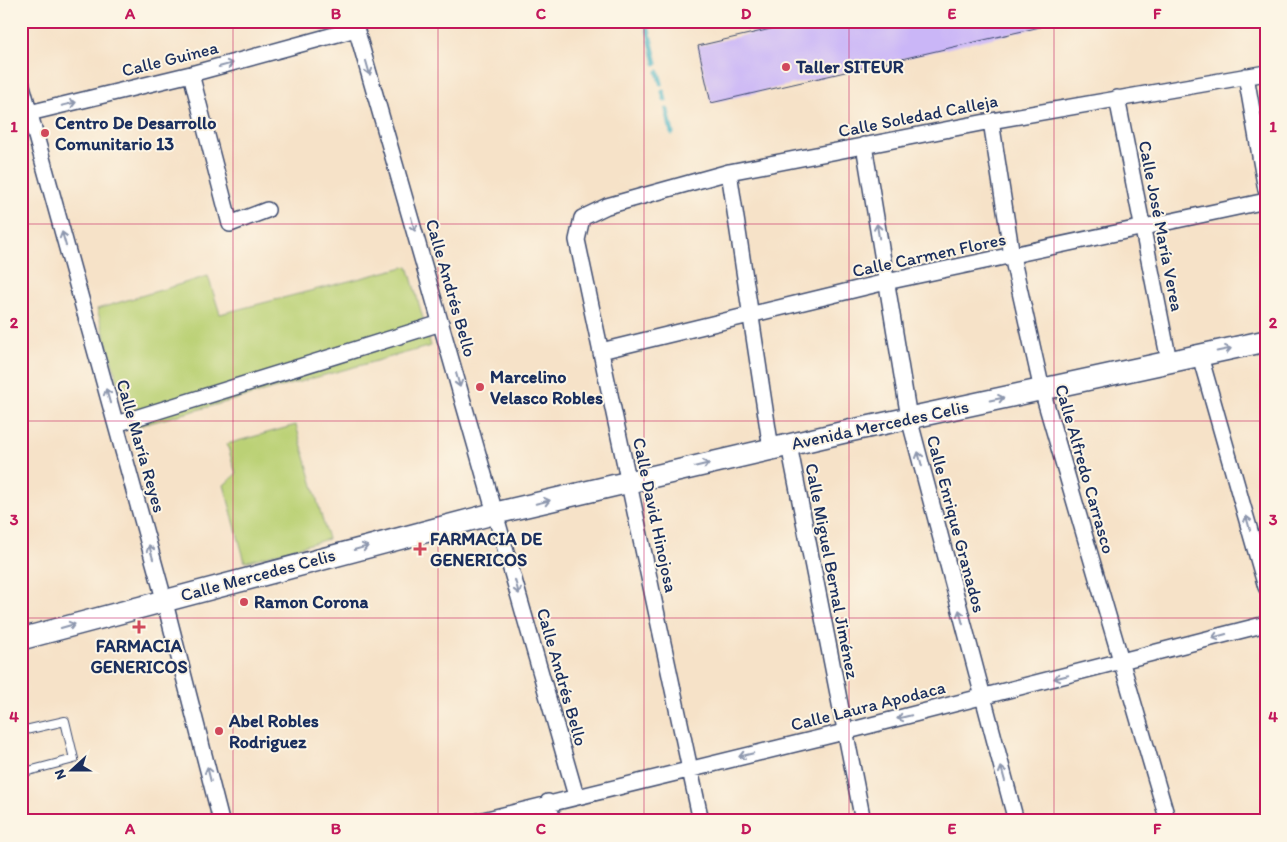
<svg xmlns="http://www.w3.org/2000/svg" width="1287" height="842" font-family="Itim,sans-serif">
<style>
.green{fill:#bbd176;stroke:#6b806a}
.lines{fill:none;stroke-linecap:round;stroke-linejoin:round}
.stream{stroke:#45b1c2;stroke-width:5}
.building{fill:#cab6f7}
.lane-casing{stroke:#3c4a6e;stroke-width:10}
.street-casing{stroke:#3c4a6e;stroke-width:18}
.secondary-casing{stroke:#3c4a6e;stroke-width:24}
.lane{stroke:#fff;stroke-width:8}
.street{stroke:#fff;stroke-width:15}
.secondary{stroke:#fff;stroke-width:21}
.oneway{stroke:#8d97ae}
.grid{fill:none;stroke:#c2185b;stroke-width:1;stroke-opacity:0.55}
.poi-dot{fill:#d1495b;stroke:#fcf5e5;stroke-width:2}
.labels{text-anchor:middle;stroke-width:4;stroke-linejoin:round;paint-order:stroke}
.street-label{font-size:18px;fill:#1b2f5e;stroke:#fcf5e5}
.poi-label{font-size:18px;font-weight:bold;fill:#1b2f5e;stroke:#fcf5e5;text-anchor:start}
.neatline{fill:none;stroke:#c2185b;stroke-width:2}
.grid-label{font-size:16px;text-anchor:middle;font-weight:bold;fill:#c2185b}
</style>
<rect width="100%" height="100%" fill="#fcf5e5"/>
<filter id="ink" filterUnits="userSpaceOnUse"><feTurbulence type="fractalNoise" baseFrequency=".02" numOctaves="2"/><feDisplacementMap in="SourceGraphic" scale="10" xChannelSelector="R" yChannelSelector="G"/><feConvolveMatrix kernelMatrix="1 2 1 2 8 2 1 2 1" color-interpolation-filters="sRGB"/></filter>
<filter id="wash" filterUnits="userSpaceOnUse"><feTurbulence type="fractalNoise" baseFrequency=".0096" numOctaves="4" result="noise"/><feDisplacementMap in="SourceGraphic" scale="20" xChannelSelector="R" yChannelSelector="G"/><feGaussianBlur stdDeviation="1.12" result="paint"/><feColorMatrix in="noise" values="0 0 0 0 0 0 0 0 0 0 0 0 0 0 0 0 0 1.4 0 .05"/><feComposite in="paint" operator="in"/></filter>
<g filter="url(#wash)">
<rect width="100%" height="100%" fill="#f6e2c8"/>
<!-- green -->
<path class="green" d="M408,266L431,346L131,428L97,309L208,276L220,314Z
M296,425L328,539L245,562L224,485L236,474L227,444Z"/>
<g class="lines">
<!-- stream -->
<path class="stream" d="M646,21L656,63
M658,72L661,83
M663,92L665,100
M667,110L672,133"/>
</g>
<g id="blocks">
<!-- building -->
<path class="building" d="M805,21H1040V27L711,103L698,46Z"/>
</g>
</g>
<g filter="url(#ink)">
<use href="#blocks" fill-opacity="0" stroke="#3c4a6e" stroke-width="1"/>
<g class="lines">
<defs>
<path id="lane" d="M21,731L65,721L74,759L21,773"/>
<path id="street" d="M354,21L576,796
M191,74L230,224L267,210
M1246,76L1266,190
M21,82L164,599L221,821
M1117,98L1169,361
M21,115L191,74L356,29
M991,121L1012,256L1042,390L1168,821
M864,145L909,418L1016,821
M729,172L771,449
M601,351L886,282L1266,201
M1200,356L1266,587
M116,424L441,323
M789,445L863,821
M548,802L553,821
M479,821L844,732L1266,624
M701,821L577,240L582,218L607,206L729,172L991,121L1266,73"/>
<path id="secondary" d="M21,639L496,513L849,431L1266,341"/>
</defs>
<!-- lane casing -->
<use href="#lane" class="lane-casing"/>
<!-- street casing -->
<use href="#street" class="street-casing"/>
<!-- secondary casing -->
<use href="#secondary" class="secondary-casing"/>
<!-- lane -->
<use href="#lane" class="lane"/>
<!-- street -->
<use href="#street" class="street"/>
<!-- secondary -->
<use href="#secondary" class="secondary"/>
</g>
<!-- one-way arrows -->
<defs><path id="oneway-shaft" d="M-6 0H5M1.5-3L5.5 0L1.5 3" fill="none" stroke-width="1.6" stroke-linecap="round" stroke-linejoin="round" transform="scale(1.25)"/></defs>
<g class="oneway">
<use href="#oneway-shaft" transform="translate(226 65) rotate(-15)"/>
<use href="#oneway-shaft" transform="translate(368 68) rotate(74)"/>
<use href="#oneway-shaft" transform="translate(69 104) rotate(-13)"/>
<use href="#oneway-shaft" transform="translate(413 224) rotate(74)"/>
<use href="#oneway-shaft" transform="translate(878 231) rotate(-99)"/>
<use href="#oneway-shaft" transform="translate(64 239) rotate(-106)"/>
<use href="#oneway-shaft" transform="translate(1224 350) rotate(-12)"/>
<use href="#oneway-shaft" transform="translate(458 380) rotate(74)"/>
<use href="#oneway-shaft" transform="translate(108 396) rotate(-106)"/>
<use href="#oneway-shaft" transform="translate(997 399) rotate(-12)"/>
<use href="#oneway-shaft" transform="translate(920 459) rotate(-105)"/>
<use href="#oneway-shaft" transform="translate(702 465) rotate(-13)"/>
<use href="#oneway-shaft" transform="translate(543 502) rotate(-13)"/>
<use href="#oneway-shaft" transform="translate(1248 523) rotate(-106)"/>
<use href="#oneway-shaft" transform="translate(361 548) rotate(-15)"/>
<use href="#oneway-shaft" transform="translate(151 552) rotate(-106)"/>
<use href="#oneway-shaft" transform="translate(517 587) rotate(74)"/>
<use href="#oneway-shaft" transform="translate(961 617) rotate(-105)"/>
<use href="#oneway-shaft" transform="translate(68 626) rotate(-16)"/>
<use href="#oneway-shaft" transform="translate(1219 636) rotate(165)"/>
<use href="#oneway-shaft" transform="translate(1061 677) rotate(166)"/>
<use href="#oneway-shaft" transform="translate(904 717) rotate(166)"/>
<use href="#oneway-shaft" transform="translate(746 755) rotate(167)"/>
<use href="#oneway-shaft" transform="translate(209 774) rotate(-104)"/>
<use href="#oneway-shaft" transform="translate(1003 774) rotate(-105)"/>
</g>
</g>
<!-- grid -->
<path class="grid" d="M233,21V821M438,21V821M644,21V821M849,21V821M1054,21V821M21,224H1266M21,421H1266M21,618H1266"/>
<!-- markers -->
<g class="poi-dot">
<circle cx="786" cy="67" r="5"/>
<circle cx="45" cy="133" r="5"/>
<circle cx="480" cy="387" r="5"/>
<path d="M417.5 541.5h5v5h5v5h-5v5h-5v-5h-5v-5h5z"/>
<circle cx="244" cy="602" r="5"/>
<path d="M136.5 619.5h5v5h5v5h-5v5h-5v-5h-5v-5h5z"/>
<circle cx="219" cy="731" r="5"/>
</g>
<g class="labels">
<!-- street labels -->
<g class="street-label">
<text transform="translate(170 59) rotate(-14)" y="6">Calle Guinea</text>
<text transform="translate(918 116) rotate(-11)" y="6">Calle Soledad Calleja</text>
<text transform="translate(1161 226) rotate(79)" y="6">Calle José María Verea</text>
<text transform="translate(929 255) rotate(-12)" y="6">Calle Carmen Flores</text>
<text transform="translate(451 288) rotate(74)" y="6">Calle Andrés Bello</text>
<text transform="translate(880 425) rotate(-12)" y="6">Avenida Mercedes Celis</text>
<text transform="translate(141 446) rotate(74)" y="6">Calle María Reyes</text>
<text transform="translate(1085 469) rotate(74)" y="6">Calle Alfredo Carrasco</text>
<text transform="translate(655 515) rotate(78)" y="6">Calle David Hinojosa</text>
<text transform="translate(956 524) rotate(75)" y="6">Calle Enrique Granados</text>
<text transform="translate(832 571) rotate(79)" y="6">Calle Miguel Bernal Jiménez</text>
<text transform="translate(258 575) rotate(-15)" y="6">Calle Mercedes Celis</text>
<text transform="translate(562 677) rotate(74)" y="6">Calle Andrés Bello</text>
<text transform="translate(868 706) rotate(-14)" y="6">Calle Laura Apodaca</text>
</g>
<!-- poi labels -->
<g class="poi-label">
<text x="796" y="73">Taller SITEUR</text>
<text x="55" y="129">Centro De Desarrollo<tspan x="55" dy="21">Comunitario 13</tspan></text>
<text x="490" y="383">Marcelino<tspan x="490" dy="21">Velasco Robles</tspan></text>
<text x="430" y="545">FARMACIA DE<tspan x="430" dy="21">GENERICOS</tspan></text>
<text x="254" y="608">Ramon Corona</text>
<text x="139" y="652" text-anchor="middle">FARMACIA<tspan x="139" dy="21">GENERICOS</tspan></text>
<text x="229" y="727">Abel Robles<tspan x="229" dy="21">Rodriguez</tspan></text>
</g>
</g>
<!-- margin -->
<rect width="1287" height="842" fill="none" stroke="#fcf5e5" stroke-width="55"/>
<!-- north arrow -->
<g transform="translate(72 770) rotate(249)" stroke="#fcf5e5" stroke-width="4" paint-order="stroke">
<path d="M0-4L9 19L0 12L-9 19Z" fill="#1b2f5e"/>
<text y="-8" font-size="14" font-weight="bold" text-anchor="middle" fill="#1b2f5e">N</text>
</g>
<rect x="28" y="28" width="1232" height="786" class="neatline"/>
<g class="grid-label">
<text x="130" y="19">A</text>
<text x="336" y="19">B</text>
<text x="541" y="19">C</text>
<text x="746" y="19">D</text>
<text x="952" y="19">E</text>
<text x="1157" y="19">F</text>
<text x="14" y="132">1</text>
<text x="1273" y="132">1</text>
<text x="14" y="328">2</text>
<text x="1273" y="328">2</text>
<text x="14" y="525">3</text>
<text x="1273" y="525">3</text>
<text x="14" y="722">4</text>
<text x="1273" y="722">4</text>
<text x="130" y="834">A</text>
<text x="336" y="834">B</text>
<text x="541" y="834">C</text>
<text x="746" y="834">D</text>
<text x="952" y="834">E</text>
<text x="1157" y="834">F</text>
</g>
</svg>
